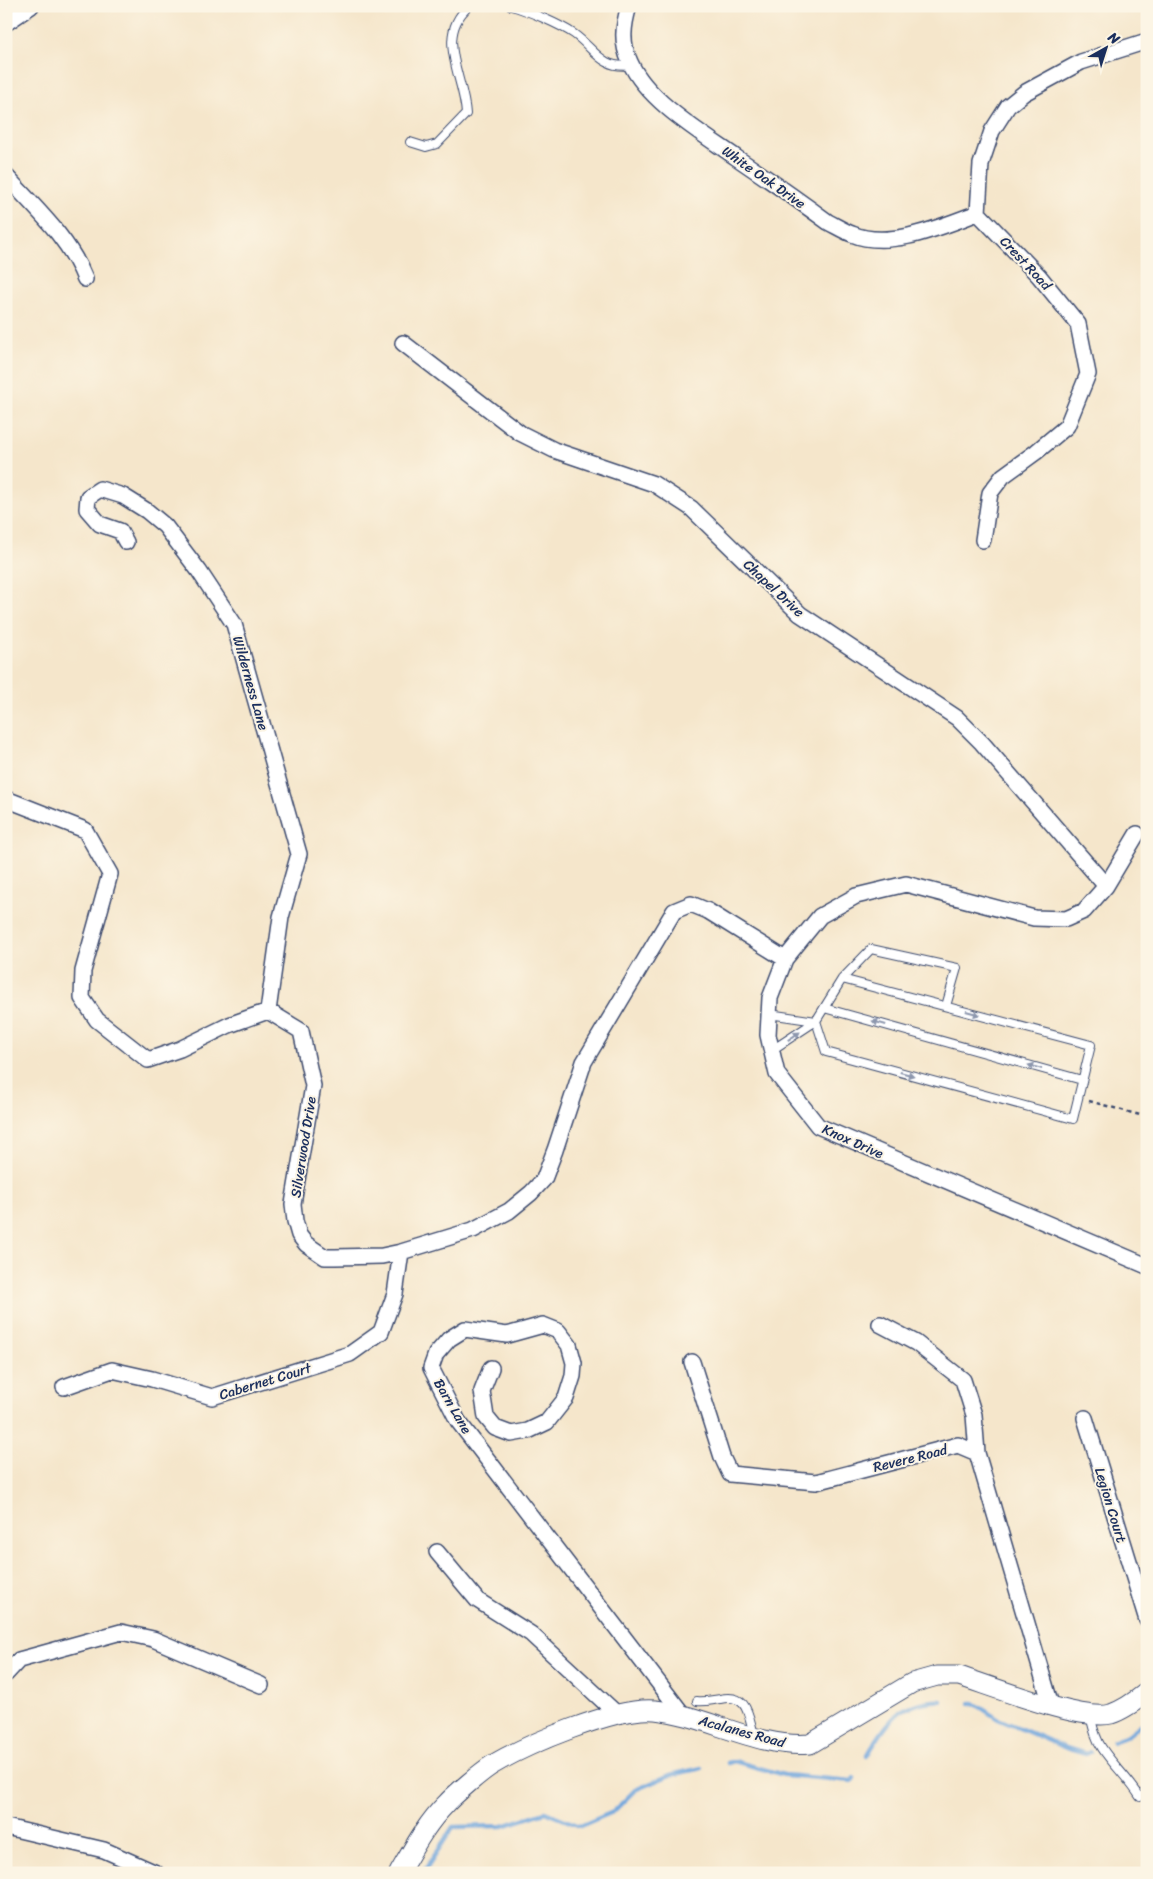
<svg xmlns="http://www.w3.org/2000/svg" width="1153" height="1879" font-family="Sriracha,sans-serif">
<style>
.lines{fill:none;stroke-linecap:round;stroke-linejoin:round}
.stream{stroke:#6fa5dc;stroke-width:4.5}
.service-casing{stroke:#3c4a6e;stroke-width:10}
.minor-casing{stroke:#3c4a6e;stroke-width:18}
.tertiary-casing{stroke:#3c4a6e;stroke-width:21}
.path{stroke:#3c4a6e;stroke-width:2.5;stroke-dasharray:4 4;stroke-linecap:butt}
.service{stroke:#fff;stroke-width:8}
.minor{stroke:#fff;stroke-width:15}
.tertiary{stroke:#fff;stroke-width:19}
.oneway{fill:#8d97ae}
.labels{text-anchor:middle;stroke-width:4;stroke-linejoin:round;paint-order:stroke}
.street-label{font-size:14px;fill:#1b2f5e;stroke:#fcf5e5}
</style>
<rect width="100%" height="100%" fill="#fcf5e5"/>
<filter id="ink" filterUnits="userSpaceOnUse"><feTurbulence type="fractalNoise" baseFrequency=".02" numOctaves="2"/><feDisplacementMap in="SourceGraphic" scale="10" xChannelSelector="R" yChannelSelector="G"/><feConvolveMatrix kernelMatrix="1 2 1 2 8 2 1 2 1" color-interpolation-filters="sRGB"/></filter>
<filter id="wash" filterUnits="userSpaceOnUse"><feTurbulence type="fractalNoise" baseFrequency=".0096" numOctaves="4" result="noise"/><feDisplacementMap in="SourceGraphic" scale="20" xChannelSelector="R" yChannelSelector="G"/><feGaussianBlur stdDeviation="1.12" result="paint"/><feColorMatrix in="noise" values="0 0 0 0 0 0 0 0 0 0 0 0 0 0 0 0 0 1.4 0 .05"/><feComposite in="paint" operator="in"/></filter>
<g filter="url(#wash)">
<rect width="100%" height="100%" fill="#f5e6cb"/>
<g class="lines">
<!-- stream -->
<path class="stream" d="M970,1703H974L998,1719L1066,1748L1086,1754L1090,1752
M1113,1742L1128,1735L1147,1720
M867,1756C875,1742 888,1722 900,1712C909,1705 930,1700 941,1701
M728,1763L734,1761L784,1775L852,1781L854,1778
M423,1873L453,1827L503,1826L545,1812L580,1826L613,1812L635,1790L670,1775L702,1768"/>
</g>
</g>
<g filter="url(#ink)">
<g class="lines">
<defs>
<path id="service" d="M511,6C527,10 561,25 574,34C595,49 601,70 632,65
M410,142L426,147L437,144L466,114C464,76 434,37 469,6
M842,979L1091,1045L1073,1119L826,1052L816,1021L842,979L871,949L957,968L946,1006
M824,1008L1082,1080
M769,1014L816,1021
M772,1050L816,1021
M697,1701C705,1702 712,1700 720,1699C748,1693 748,1714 754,1735
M1090,1715C1093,1727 1095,1738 1102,1748C1113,1765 1129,1779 1140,1797"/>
<path id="minor" d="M629,6C623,26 621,43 630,62C647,101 703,134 737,158C768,179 798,200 828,222C836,226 844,231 852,234C890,250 942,226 978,213
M6,23L31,6
M6,176C35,208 69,238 85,279
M403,343L520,433L554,450L654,484L691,508L800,614L957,718L982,743L1106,886
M983,540L990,493L1003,476L1036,452L1067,426L1088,374L1078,324L1039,276L978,213L981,164L992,131L1008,106L1024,93L1081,62L1147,41
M126,542L120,531L100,524L87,509L88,497L100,489L123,496L147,511L165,526L199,571L234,624L299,854L281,917L268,1011
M6,799L85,830L110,874L83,971L82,998L97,1020L148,1060L180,1049L229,1025L268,1011
M1137,834L1106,886L1084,911L1066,919L1034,918L906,884L856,896L820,916L785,959L770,998L768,1035L777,1074L818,1126L1147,1266
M268,1011L301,1031L313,1086L293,1204L295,1221L299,1235L306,1244L325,1257H335L382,1256L401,1252L473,1230L509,1211L531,1193L544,1179L555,1150L584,1062L674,911L691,904L708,911L785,959
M880,1324L916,1343L963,1380L974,1415L977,1453L1051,1705
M692,1362L722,1457L730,1474L816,1482L958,1445L977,1453
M491,1368L482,1391L486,1417L495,1428L511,1434L528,1431L547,1422L566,1398L573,1376L574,1363L569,1345L558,1331L543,1325L507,1335L465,1329L449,1339L436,1354L431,1368L458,1421L684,1716
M64,1387L112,1370L152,1379L212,1397L350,1354L381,1332L395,1294L401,1252
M1085,1418L1147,1620
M437,1552L477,1600L531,1634L617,1714
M6,1674L19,1660L121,1632L153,1639L261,1685
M6,1827L104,1850L156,1873"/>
<path id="tertiary" d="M399,1873C413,1849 426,1824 446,1804C455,1794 481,1772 492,1765C526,1745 616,1706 655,1710C706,1715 759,1749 810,1744L912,1683L937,1676H959C991,1686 1082,1722 1111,1714C1123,1710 1137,1700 1147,1692"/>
</defs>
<!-- service casing -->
<use href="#service" class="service-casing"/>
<!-- minor casing -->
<use href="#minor" class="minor-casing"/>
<!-- tertiary casing -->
<use href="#tertiary" class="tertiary-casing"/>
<!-- path -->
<path class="path" d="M1089,1101L1147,1117"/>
<!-- service -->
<use href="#service" class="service"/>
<!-- minor -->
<use href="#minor" class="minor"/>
<!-- tertiary -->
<use href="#tertiary" class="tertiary"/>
</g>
<!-- one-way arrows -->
<defs><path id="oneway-solid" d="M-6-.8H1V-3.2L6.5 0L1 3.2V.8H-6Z" transform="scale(1.25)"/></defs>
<g class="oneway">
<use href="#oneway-solid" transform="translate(973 1013) rotate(15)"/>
<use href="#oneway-solid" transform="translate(879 1023) rotate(-164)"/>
<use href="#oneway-solid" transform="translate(794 1036) rotate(-33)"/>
<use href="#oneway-solid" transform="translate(1035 1067) rotate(-164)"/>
<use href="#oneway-solid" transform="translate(907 1074) rotate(15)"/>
</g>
</g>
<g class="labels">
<!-- street labels -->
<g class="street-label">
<text transform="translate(764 177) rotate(35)" y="5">White Oak Drive</text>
<text transform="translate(1026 263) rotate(47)" y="5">Crest Road</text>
<text transform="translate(774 588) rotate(43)" y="5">Chapel Drive</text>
<text transform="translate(251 683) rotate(74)" y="5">Wilderness Lane</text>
<text transform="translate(853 1141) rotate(24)" y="5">Knox Drive</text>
<text transform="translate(303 1147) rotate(-81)" y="5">Silverwood Drive</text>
<text transform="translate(265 1381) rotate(-17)" y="5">Cabernet Court</text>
<text transform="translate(453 1406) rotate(60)" y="5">Barn Lane</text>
<text transform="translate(910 1458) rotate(-14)" y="5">Revere Road</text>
<text transform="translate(1111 1505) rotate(73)" y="5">Legion Court</text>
<text transform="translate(742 1731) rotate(15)" y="5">Acalanes Road</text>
</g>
</g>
<!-- margin -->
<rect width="1153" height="1879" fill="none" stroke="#fcf5e5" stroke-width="25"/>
<!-- north arrow -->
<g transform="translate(1106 48) rotate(39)" stroke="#fcf5e5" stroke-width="4" paint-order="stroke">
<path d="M0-4L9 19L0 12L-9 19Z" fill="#1b2f5e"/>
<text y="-8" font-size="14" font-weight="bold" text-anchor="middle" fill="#1b2f5e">N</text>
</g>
</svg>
